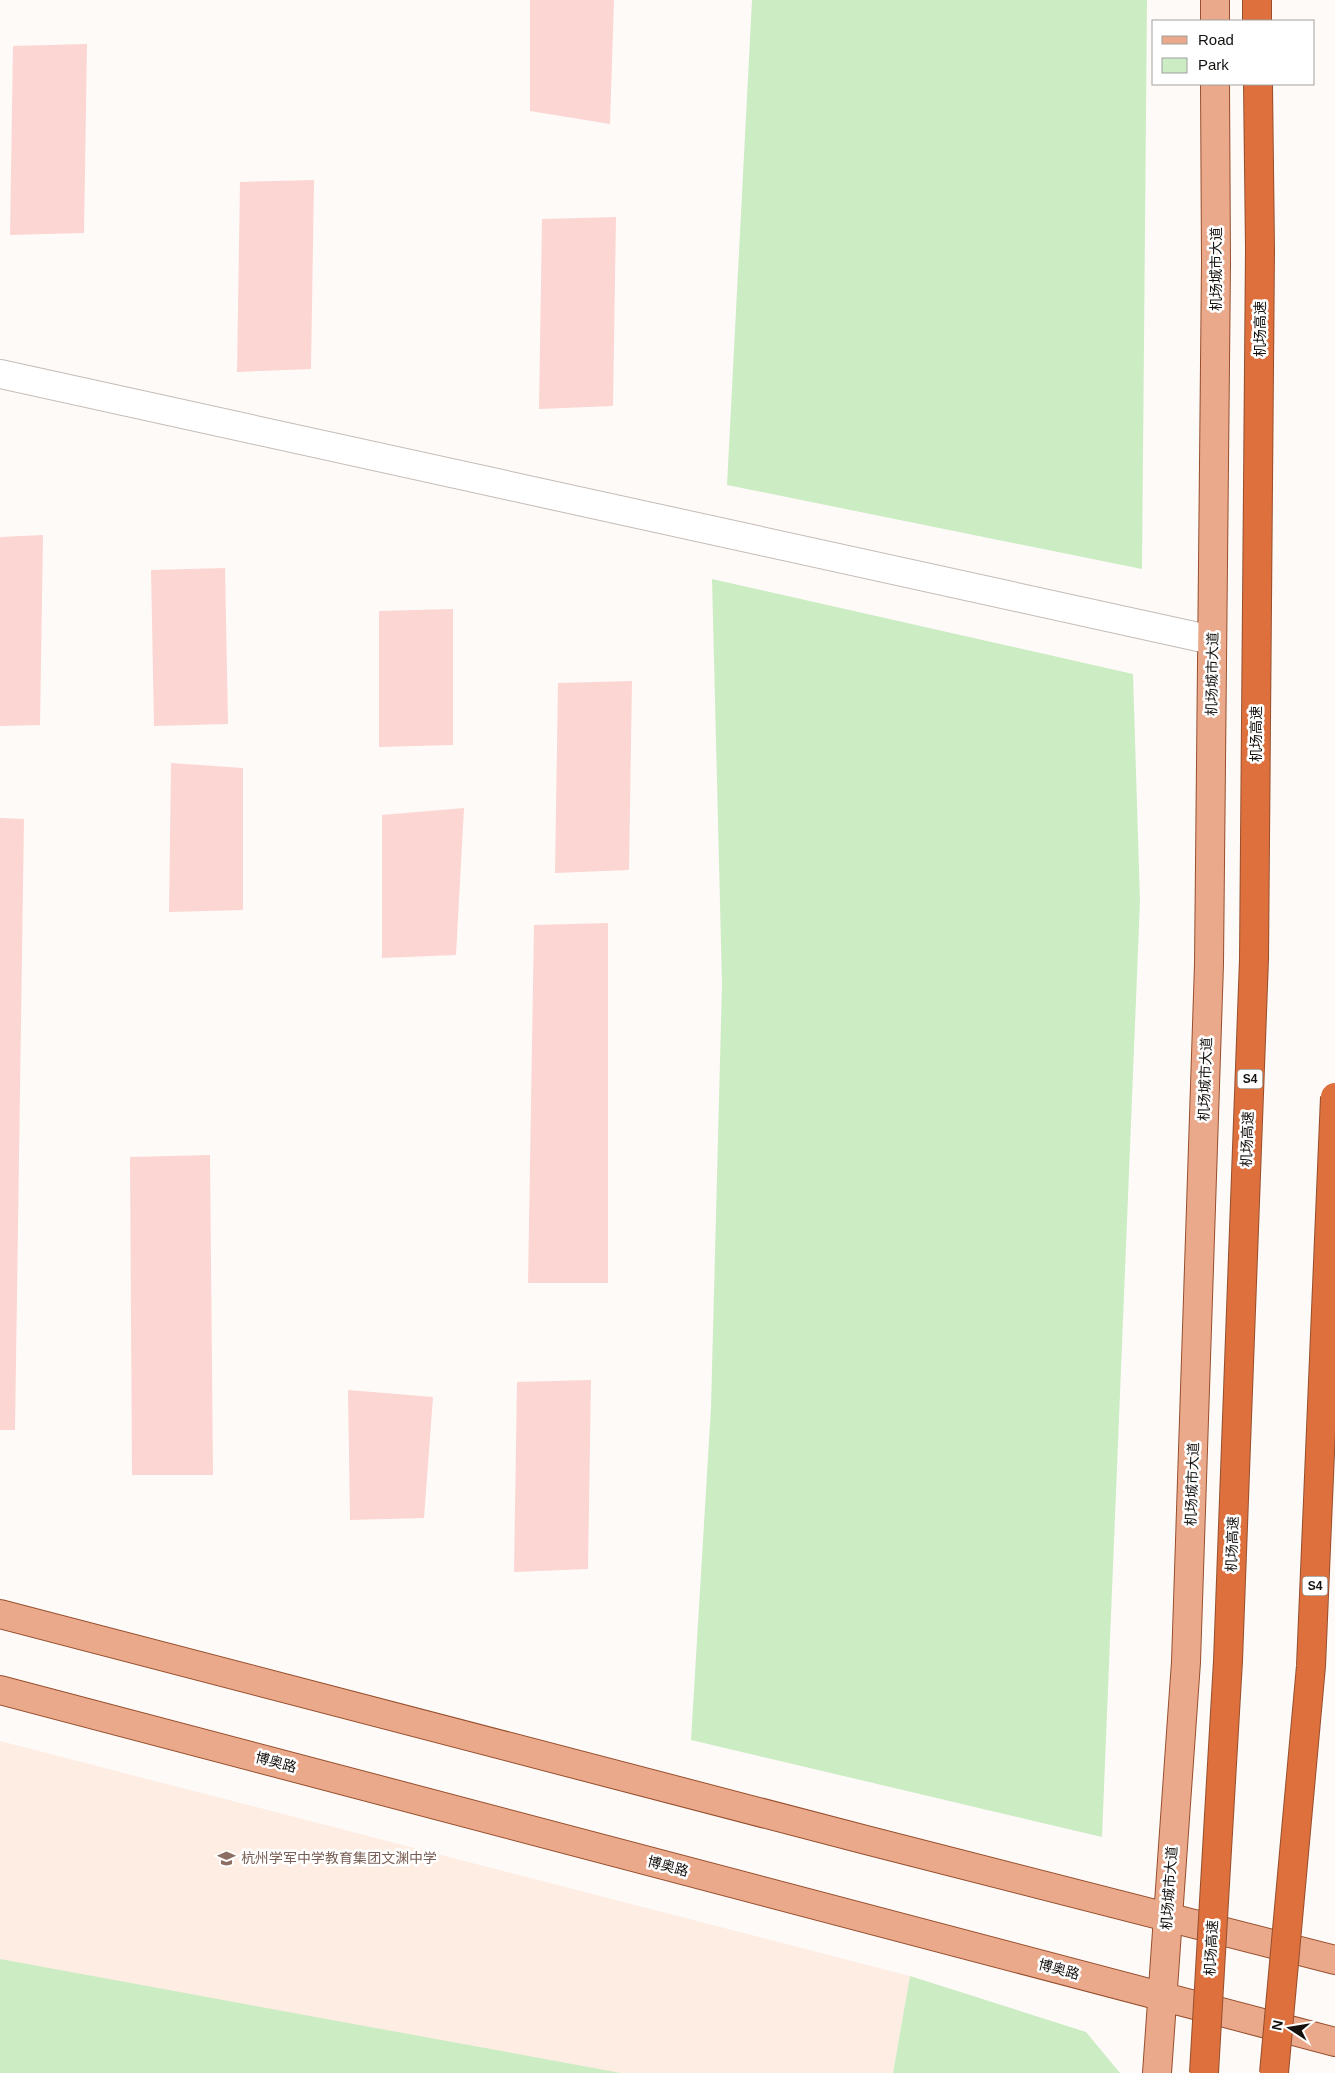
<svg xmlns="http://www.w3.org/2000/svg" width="1335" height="2073" font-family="Helvetica,'Noto Sans SC',sans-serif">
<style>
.built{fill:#feede3}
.green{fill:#ccecc4}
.building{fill:#fcd6d2}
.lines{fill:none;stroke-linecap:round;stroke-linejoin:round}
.street-casing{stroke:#c4bbb5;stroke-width:30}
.primary-casing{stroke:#974f2d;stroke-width:30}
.highway-casing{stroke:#974f2d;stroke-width:30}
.street{stroke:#fff;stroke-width:28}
.primary{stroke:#eba98b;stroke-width:28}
.highway{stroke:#dd703d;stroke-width:28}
.highway-bridge-casing{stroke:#974f2d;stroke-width:30;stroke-linecap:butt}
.highway-bridge{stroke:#dd703d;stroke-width:28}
.labels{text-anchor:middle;stroke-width:5;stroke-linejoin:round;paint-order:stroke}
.shield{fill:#fff;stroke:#5a5857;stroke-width:1}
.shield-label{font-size:12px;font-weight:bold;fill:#14110f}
.street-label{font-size:14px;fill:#14110f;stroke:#fff}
.education-label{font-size:14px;fill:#785e54;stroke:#fff;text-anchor:start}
</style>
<rect width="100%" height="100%" fill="#fefaf8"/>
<!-- built -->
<path class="built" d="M0,1741L910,1976L893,2073H0Z"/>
<!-- green -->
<path class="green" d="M752,0H1147L1142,569L727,485Z
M712,579L1133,674L1140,901L1102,1837L691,1740L711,1407L722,984Z
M0,1959L621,2073H0Z
M910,1976L1086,2032L1120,2073H893Z"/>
<!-- building -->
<path class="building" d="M530,0H614L610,124L530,111Z
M87,44L84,233L10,235L13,46Z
M314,180L311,369L237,372L240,182Z
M616,217L613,406L539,409L542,219Z
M43,535L40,725L0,726V537Z
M225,568L228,724L154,726L151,570Z
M453,609V745L379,747V611Z
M632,681L629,870L555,873L558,683Z
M171,763L243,768V910L169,912Z
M464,808L456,955L382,958V815Z
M0,818L24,819L15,1430H0Z
M608,923V1283H528L534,925Z
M210,1155L213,1475H132L130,1157Z
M591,1380L588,1569L514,1572L517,1382Z
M348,1390L433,1397L424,1518L350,1520Z"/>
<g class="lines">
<defs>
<path id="street" d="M0,374L1212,640"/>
<path id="primary" d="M1215,0V21
M0,1614L866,1840L1335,1960
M0,1690L1335,2042
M1157,2073L1186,1662L1209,964L1216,263L1215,84"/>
<path id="highway" d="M1257,0V21"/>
</defs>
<!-- street casing -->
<use href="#street" class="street-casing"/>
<!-- primary casing -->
<use href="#primary" class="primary-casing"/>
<!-- highway casing -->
<use href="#highway" class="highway-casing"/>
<!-- street -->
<use href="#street" class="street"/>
<!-- primary -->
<use href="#primary" class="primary"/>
<!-- highway -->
<use href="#highway" class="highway"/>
<defs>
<path id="highway-bridge" d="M1204,2073L1228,1661L1254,959L1260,249L1258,84
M1274,2073L1311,1666L1335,1097"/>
</defs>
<!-- highway-bridge casing -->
<use href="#highway-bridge" class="highway-bridge-casing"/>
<!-- highway-bridge -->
<use href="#highway-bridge" class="highway-bridge"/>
</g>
<!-- icons -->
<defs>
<symbol id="school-bare" viewBox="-9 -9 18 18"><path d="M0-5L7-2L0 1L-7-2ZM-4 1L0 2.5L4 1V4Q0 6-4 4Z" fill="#8d6e63" stroke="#fff" stroke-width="2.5" paint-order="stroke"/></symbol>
</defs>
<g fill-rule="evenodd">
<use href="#school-bare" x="214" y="1846" width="25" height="25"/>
</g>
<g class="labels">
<!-- shield labels -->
<g class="shield">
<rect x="1237.5" y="1069.5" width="25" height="19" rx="4"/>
<rect x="1302.5" y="1576.5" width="25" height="19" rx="4"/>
</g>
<g class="shield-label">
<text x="1250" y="1083">S4</text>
<text x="1315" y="1590">S4</text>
</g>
<!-- street labels -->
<g class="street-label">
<text transform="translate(1216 269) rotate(-90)" y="5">机场城市大道</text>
<text transform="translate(1260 329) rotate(-90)" y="5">机场高速</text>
<text transform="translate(1212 674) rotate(-89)" y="5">机场城市大道</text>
<text transform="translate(1256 734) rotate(-90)" y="5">机场高速</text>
<text transform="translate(1205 1079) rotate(-88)" y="5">机场城市大道</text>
<text transform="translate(1247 1139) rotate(-88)" y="5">机场高速</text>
<text transform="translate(1192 1484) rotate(-88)" y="5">机场城市大道</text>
<text transform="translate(1232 1544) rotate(-88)" y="5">机场高速</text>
<text transform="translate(276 1762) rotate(15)" y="5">博奥路</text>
<text transform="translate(668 1866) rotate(15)" y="5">博奥路</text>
<text transform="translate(1169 1888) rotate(-86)" y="5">机场城市大道</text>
<text transform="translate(1211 1948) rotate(-87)" y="5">机场高速</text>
<text transform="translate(1059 1969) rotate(15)" y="5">博奥路</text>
</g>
<!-- education labels -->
<g class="education-label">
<text x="241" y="1863">杭州学军中学教育集团文渊中学</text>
</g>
</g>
<!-- legend -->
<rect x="1152" y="20" width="162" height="65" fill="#ffffff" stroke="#a1a09f"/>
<rect x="1162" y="36" width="25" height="8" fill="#eba98b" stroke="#a1a09f"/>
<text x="1198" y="45" font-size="15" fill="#14110f">Road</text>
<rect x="1162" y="58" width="25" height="15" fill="#ccecc4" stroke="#a1a09f"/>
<text x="1198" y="70" font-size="15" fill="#14110f">Park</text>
<!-- north arrow -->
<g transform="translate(1290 2028) rotate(282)" stroke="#ffffff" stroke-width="4" paint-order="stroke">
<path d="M0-4L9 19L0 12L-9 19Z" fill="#14110f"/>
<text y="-8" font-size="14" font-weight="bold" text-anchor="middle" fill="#14110f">N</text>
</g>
</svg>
